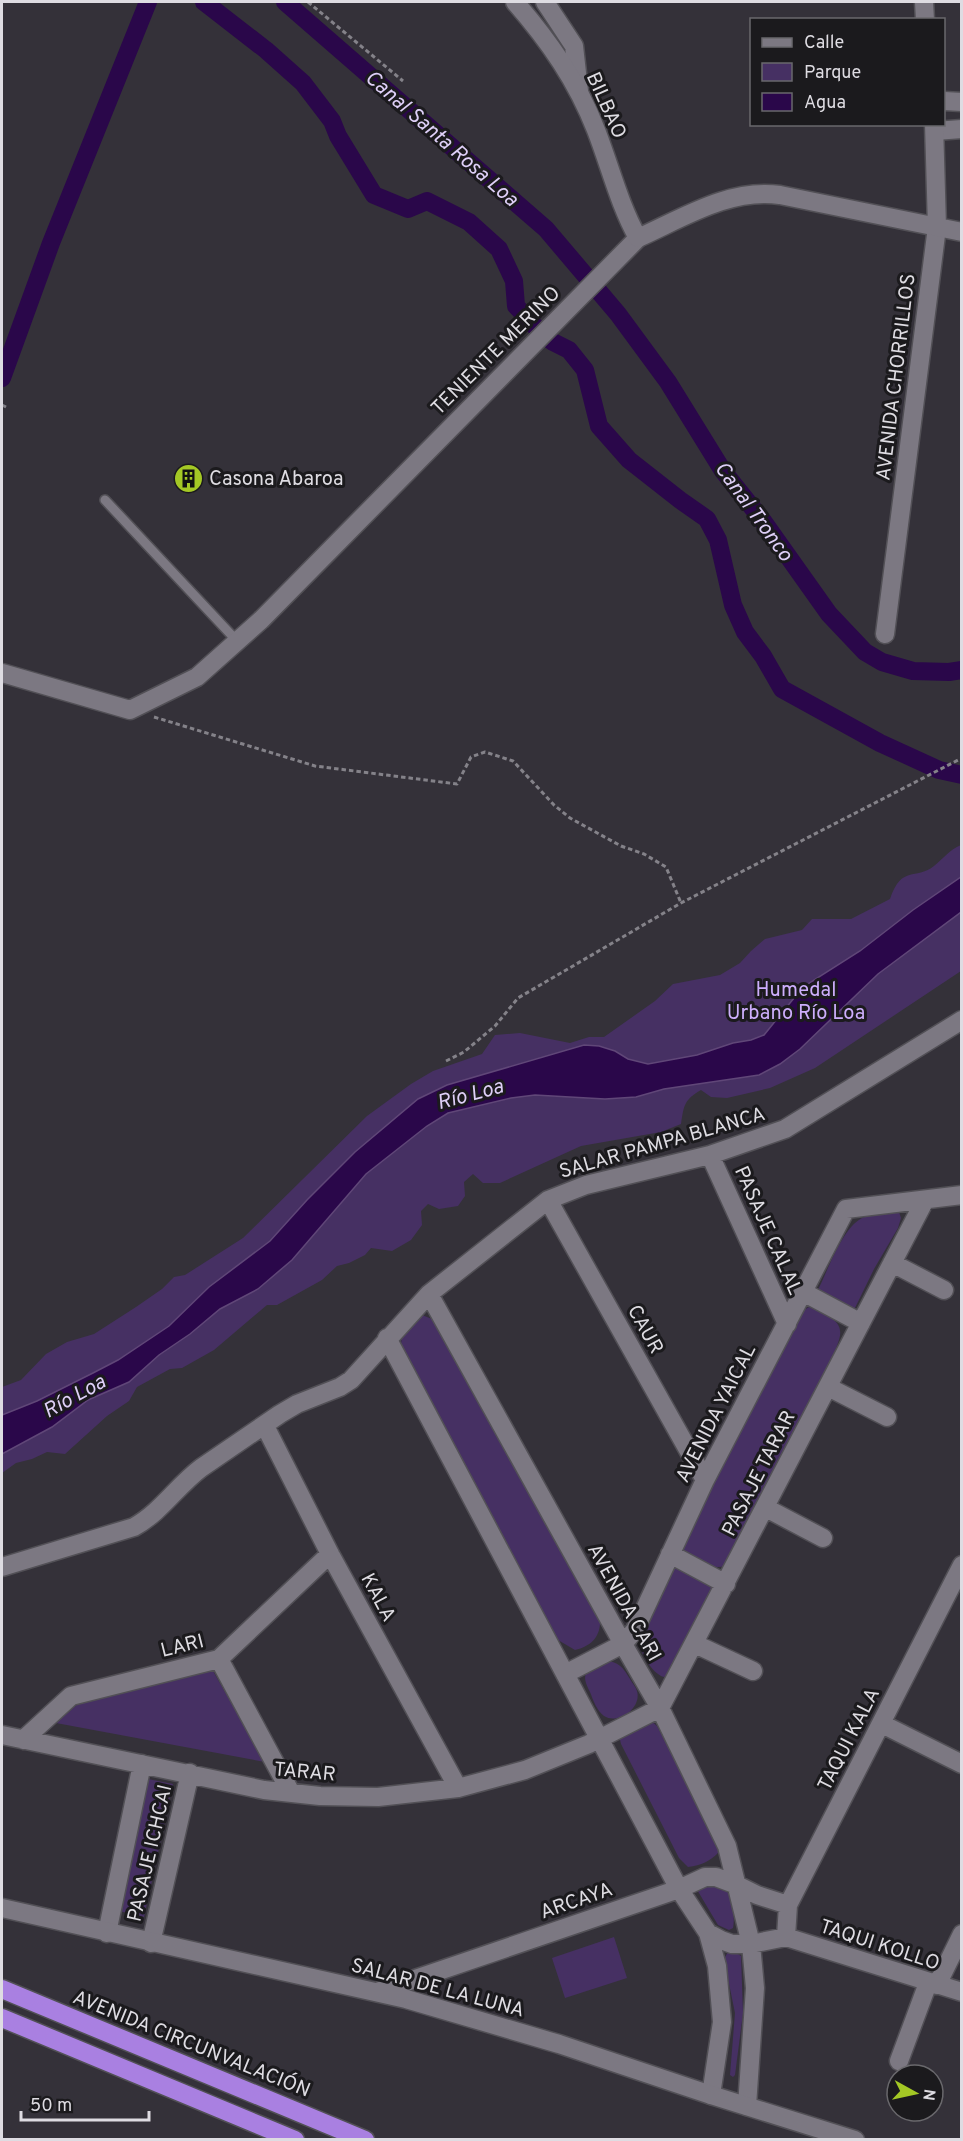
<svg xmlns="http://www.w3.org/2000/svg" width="963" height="2141" font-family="Overpass,sans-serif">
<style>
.green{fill:#463063}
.water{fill:#2a074a;stroke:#604778;stroke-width:1.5}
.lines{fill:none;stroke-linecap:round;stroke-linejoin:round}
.canal{stroke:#2a074a;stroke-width:18}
.lane-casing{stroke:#525056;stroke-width:12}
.street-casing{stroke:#525056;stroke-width:21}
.secondary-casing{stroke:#525056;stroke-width:21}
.highway-casing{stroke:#525056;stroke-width:21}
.path{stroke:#848289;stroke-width:3;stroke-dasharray:4.5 3;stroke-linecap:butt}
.lane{stroke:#7c7882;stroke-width:9}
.street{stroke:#7c7882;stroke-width:18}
.secondary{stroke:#7c7882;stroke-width:18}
.highway{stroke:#a980e1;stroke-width:18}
.labels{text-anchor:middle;stroke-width:6;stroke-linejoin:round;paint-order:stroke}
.street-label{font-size:20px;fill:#dedce2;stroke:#1b1a1d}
.poi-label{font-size:20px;fill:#dedce2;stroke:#1b1a1d;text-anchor:start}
.park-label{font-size:20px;fill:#cdaefc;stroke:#1b1a1d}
.water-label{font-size:21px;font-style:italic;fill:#decff7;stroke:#1b1a1d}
</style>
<rect width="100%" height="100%" fill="#343139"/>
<!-- green -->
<path class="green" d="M961,845V971L815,1068L770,1088L727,1098L711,1097L701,1090C684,1100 684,1105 681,1124L661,1132L581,1146L500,1183H483L473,1174L464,1182L465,1196L458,1206L439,1209L428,1204L421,1211L422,1225L411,1240L392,1251L371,1248L365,1255L349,1263L337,1266L322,1280L277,1305H267L214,1350L182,1368L170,1369L137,1387L129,1401L107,1416L65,1454L47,1452L32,1459L16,1463L2,1473V1387L21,1380L46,1354L67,1342L94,1334L136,1307L162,1289L174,1277L185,1275L243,1238L367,1116L411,1084L433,1071L482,1054L495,1035L520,1033L570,1043L589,1037H604L655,1001L673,984L720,975L740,963L751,951L765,939L802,930L812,919H851L890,899C902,864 915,881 934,866C944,858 949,850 961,845Z
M894,1211L899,1212L901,1218L898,1228L874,1269L854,1310L816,1294C827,1273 841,1229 862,1218C871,1214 884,1213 894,1211Z
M809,1307C852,1324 843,1332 827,1368L725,1566C715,1569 695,1564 687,1556C684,1553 684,1550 682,1546L801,1312Z
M422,1315L432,1319L446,1341L600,1619C601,1637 591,1646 575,1650L558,1640L401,1344L403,1329Z
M673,1565L713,1586L671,1672L664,1677C651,1674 638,1648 637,1635Z
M601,1660C618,1662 621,1664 630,1679C632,1683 636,1687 637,1691C642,1708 618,1725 604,1716C597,1711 593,1700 590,1692C580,1673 586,1672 601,1660Z
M213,1671L265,1762L56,1723L86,1697Z
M650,1720L657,1726L717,1841L719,1852C709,1862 702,1865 688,1867L679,1858L621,1744L619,1735Z
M148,1779L173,1784L144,1917L119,1911Z
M708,1882C714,1884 722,1886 726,1890C733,1898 735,1918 733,1928L729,1930L718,1925L696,1888Z
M614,1937L627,1978L565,1998L552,1958Z
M733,1951L741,1956L743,2013L735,2075L733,2077L730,2075L735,2013L724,1959L728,1952Z"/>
<!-- water -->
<path class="water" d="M961,877V912L878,974L800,1049L780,1064L759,1075L664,1089L636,1097L605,1099L535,1095L511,1098L448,1113L427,1126L366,1174L292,1260L258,1289L220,1309L190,1334L159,1355L129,1382L88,1400L52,1427L2,1454V1415L37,1401L93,1373L118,1360L169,1326L209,1287L270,1241L307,1200L355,1152L418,1099L447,1085L584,1045L599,1046L615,1051L628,1059L648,1064L697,1055L733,1043L751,1040L764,1035L803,987L860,951L913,910Z"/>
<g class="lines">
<!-- canal -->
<path class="canal" d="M204,2L266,50L303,83L332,121L338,136L374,195L408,209L427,201L469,222L499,249L514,281L516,306L542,334L553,342L569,350L585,370L599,426L629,460L680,500L707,519L718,540L733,605L745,632L763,656L782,689L880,743L939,770L962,775
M285,2L546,229L618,314L668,382L723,471L763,521L829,614L865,652L882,662L913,671L949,672L962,670
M2,378L51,243L148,2"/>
<defs>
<path id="lane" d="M105,500L237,641"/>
<path id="street" d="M545,2L574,46L579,91
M944,101L962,102
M935,131L962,129
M885,634L937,227
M2,673L130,710L197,677L261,620L638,238
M710,1155L787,1324
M548,1200L705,1480
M892,1263L944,1290
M803,1292L861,1323
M429,1294L623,1644L660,1708L727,1846L751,1944L755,1988L747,2106
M387,1338L679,1889L708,1933L717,1966L722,2022L711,2095
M828,1387L887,1417
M265,1426L330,1554L458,1788
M766,1508L823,1538
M670,1554L726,1584
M2,1567L134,1527C161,1512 177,1486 201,1468L280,1414L297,1404L340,1387L351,1380L429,1294L548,1200L586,1185L710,1155L785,1129L962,1020
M695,1644L753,1671
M219,1659L291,1793
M565,1674L623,1644L635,1630L705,1480L846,1209L962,1195
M882,1724L962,1764
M2,1735L264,1790L320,1796L378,1797L458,1788L525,1770L589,1744L660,1708L925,1200
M23,1740L71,1696L219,1659L330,1554
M107,1933L142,1764
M708,1933L721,1940L732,1944H751L786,1937L962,1992
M786,1937L788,1905L962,1565
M151,1943L190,1773
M937,1985L962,1934
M377,1992L679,1889L705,1877H716L737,1885L757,1895L788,1905
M899,2061L928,1983"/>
<path id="secondary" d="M515,2C549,41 577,81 596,130C610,166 619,204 638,238C683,218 729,188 780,195L962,232
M924,2L925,20
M934,124L937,227
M2,1908L406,1999L559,2044L711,2095L855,2140"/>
<path id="highway" d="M2,1989L365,2140
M2,2018L295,2140"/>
</defs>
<!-- lane casing -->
<use href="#lane" class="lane-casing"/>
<!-- street casing -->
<use href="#street" class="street-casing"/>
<!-- secondary casing -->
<use href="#secondary" class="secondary-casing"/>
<!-- highway casing -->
<use href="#highway" class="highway-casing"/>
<!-- path -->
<path class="path" d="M308,2L403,81
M2,405L8,408
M154,717L315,766L457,784L471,757L485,752L513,761L554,805L570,818L621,846L644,854L666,867L681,903
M446,1061L464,1052L495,1026L518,998L681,903L962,758"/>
<!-- lane -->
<use href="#lane" class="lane"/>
<!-- street -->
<use href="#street" class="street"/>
<!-- secondary -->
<use href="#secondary" class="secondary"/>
<!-- highway -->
<use href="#highway" class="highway"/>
</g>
<!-- icons -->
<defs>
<symbol id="building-disc" viewBox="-11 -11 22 22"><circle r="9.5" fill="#a4c825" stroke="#1b1a1d"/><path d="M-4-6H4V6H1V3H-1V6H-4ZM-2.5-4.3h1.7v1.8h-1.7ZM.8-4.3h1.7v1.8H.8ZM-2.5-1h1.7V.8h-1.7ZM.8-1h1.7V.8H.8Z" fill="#111"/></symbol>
</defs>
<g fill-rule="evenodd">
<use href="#building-disc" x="172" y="462" width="33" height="33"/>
</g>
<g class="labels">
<!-- street labels -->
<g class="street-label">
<text transform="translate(607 105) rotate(66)" y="7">BILBAO</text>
<text transform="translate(495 350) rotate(-45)" y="7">TENIENTE MERINO</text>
<text transform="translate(895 377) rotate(-83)" y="7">AVENIDA CHORRILLOS</text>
<text transform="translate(662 1142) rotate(-16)" y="7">SALAR PAMPA BLANCA</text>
<text transform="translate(769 1230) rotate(66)" y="7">PASAJE CALAL</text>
<text transform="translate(646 1329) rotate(61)" y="7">CAUR</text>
<text transform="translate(715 1413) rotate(-63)" y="7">AVENIDA YAICAL</text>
<text transform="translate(758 1473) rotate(-63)" y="7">PASAJE TARAR</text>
<text transform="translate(379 1597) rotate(62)" y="7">KALA</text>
<text transform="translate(625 1602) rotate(61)" y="7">AVENIDA CARI</text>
<text transform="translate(182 1645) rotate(-14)" y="7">LARI</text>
<text transform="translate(848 1739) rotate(-63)" y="7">TAQUI KALA</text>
<text transform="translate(305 1771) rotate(5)" y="7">TARAR</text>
<text transform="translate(149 1853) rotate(-77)" y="7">PASAJE ICHCAI</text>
<text transform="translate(576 1900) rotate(-19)" y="7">ARCAYA</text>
<text transform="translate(880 1944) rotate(18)" y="7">TAQUI KOLLO</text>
<text transform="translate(438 1987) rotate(15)" y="7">SALAR DE LA LUNA</text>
<text transform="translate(192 2043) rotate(22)" y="7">AVENIDA CIRCUNVALACIÓN</text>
</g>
<!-- poi labels -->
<g class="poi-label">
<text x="209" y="485">Casona Abaroa</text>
</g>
<!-- park labels -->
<g class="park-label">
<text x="796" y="996">Humedal<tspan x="796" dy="23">Urbano Río Loa</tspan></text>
</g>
<!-- water labels -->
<g class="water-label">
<text transform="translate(442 138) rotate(41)" y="7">Canal Santa Rosa Loa</text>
<text transform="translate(754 511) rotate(54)" y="7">Canal Tronco</text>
<text transform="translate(470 1094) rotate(-15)" y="7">Río Loa</text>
<text transform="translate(74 1396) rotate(-29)" y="7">Río Loa</text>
</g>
</g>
<!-- border -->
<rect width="963" height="2141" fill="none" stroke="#dedce2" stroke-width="6"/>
<!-- legend -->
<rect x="750" y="18" width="195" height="108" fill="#1b1a1d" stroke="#69686c" stroke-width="1.5"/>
<rect x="762" y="38" width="30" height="9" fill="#7c7882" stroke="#69686c" stroke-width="1.5"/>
<text x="804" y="48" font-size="18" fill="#dedce2">Calle</text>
<rect x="762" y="63" width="30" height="18" fill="#463063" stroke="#69686c" stroke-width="1.5"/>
<text x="804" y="78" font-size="18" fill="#dedce2">Parque</text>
<rect x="762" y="93" width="30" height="18" fill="#2a074a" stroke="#69686c" stroke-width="1.5"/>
<text x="804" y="108" font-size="18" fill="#dedce2">Agua</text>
<!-- north arrow -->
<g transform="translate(915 2093) rotate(98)"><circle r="28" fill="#1b1a1d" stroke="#69686c" stroke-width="1.5"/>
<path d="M0-4.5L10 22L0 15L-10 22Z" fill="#a4c825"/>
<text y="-9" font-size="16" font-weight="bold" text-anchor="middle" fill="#dedce2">N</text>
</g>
<!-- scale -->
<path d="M21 2111v9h128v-9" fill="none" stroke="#dedce2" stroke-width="3"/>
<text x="30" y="2111" font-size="18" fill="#dedce2" stroke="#1b1a1d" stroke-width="4.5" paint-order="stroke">50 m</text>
</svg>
